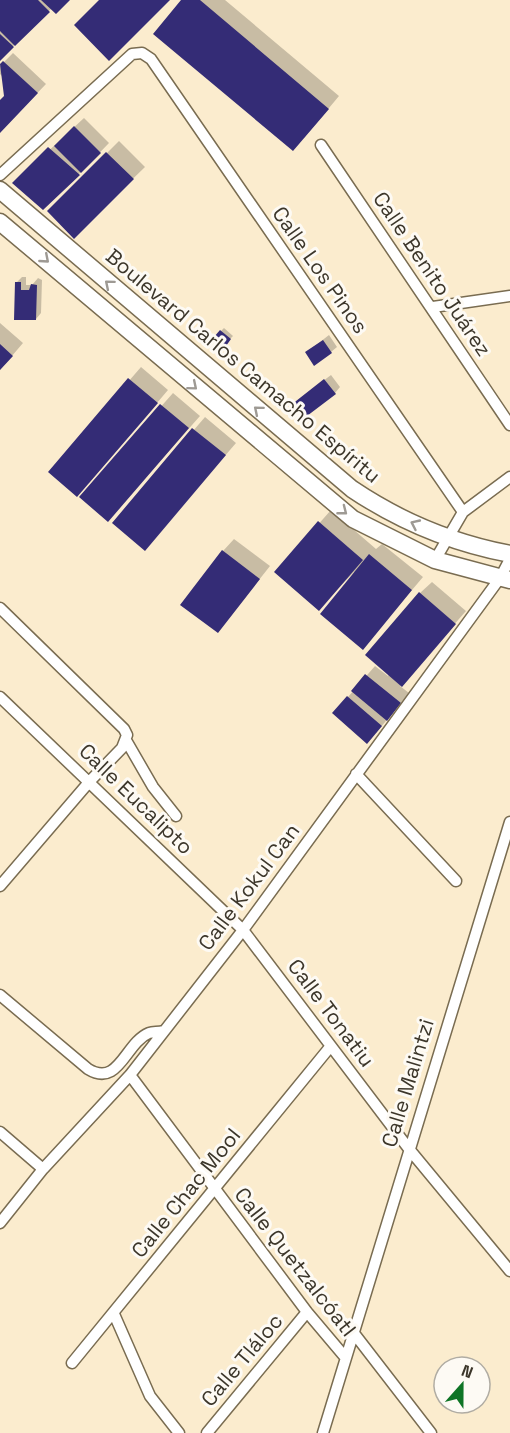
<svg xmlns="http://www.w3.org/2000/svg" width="510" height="1433" font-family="'Space Grotesk',sans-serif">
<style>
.shadow{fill:#0003}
.building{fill:#342c76}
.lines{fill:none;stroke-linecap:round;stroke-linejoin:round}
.street-casing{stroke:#796c51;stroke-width:13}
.primary-casing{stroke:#796c51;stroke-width:19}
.street{stroke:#fff;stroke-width:10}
.primary{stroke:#fff;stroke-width:16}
.oneway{stroke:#9e9a94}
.labels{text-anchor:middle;stroke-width:6;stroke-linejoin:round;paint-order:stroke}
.street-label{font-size:21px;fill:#3c362a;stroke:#fdfaf4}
</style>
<rect width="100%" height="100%" fill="#fbecce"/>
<!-- shadow -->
<path class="shadow" d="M0,0H68L52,8L0,59Z
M183,0H225L339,96L304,138Z
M13,53L46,84L0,132V102L5,97V79L0,74V66Z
M84,118L109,143L79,174L14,183Z
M119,141L145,167L74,236L49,211Z
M22,277H26V285H32L38,278L42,280L41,313L36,319L16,283Z
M0,323L23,343L0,370Z
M224,328L233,336L225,344L216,336Z
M329,335L337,347L331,352H307Z
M141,367L168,390L89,483L50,472Z
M331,375L340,387L335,393L299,399Z
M173,393L200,416L108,520L81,497Z
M205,417L236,443L145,549L114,523Z
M331,510L376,549L382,544L423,577L363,648L356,573L354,572L330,597L276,572Z
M234,539L270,566L218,632L223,551Z
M432,582L466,611L400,686L409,693L376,733L334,713L375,666L388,676L389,674L420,593Z"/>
<!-- building -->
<path class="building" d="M0,0H38L50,12L15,46L0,31Z
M41,0H70L56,14Z
M99,0H170L109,61L74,25Z
M181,0H200L329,109L293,151L153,34Z
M0,34L14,47L0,61Z
M3,61L38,93L0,133V100L4,96L0,64Z
M74,126L101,153L81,173L54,146Z
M48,147L80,175L43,210L12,183Z
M106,152L134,179L74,239L47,211Z
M15,282H21V290H29L31,284L37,285L36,320H14Z
M220,330L231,339L226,346L214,337Z
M323,340L332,353L314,366L305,352Z
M0,344L13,356L0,370Z
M128,378L158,403L77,497L48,472Z
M324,379L336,394L303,419L291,405Z
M160,404L189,428L108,522L79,497Z
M192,428L226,455L145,551L112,523Z
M318,521L363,560L319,611L274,572Z
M222,550L260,579L218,633L180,605Z
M369,554L412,590L363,650L320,614Z
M419,592L456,624L402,687L365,655Z
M365,674L401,703L387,721L351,691Z
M347,696L382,726L367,744L332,713Z"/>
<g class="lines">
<defs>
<path id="street" d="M321,145L510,425
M0,175L132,54L142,53L151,59L463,512
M433,307L510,296
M435,560L463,512L510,477
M0,608L124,729L127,735L122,748L90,781L0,886
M0,697L243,930L409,1149L510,1271
M127,742L153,787L176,816
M356,774L456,881
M0,995L88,1069C119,1088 125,1043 149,1033C153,1032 159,1032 163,1031
M130,1075L307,1312L345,1357
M0,1132L43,1169
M0,1223L43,1169L130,1075L243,930L500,578L510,559
M114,1314L150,1396L179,1433
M353,1332L431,1433
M72,1363L330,1047
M207,1433L307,1312
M323,1433L510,822"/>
<path id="primary" d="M0,190L352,489C401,522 452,543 510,554
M0,222L353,519L435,560L510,580"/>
</defs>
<!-- street casing -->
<use href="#street" class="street-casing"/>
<!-- primary casing -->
<use href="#primary" class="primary-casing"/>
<!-- street -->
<use href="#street" class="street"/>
<!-- primary -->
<use href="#primary" class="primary"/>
</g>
<!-- one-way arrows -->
<defs><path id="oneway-chevron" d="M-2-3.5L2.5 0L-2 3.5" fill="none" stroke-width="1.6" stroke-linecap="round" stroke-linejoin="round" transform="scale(1.5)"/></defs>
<g class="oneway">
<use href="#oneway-chevron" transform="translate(45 259) rotate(41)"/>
<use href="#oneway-chevron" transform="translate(109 284) rotate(-140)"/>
<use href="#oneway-chevron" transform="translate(193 386) rotate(40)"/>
<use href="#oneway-chevron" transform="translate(258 410) rotate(-140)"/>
<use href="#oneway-chevron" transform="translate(343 511) rotate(38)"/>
<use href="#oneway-chevron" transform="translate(415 524) rotate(-155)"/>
</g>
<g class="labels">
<!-- street labels -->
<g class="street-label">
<text transform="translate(320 270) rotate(55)" y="7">Calle Los Pinos</text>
<text transform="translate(432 274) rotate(56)" y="7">Calle Benito Juárez</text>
<text transform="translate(243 366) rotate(40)" y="7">Boulevard Carlos Camacho Espíritu</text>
<text transform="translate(136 799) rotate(44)" y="7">Calle Eucalipto</text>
<text transform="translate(249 887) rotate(-53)" y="7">Calle Kokul Can</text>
<text transform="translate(331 1013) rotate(53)" y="7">Calle Tonatiu</text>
<text transform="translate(408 1083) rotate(-73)" y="7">Calle Malintzi</text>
<text transform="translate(186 1193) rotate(-51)" y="7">Calle Chac Mool</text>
<text transform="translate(295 1262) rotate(52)" y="7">Calle Quetzalcóatl</text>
<text transform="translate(242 1360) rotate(-50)" y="7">Calle Tláloc</text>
</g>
</g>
<!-- north arrow -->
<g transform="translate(462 1385) rotate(21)"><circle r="28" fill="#fdfaf4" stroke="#b0aca3" stroke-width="1.5"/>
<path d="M0-4.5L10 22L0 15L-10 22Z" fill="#0e7425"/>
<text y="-9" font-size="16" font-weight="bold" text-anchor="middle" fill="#3c362a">N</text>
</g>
</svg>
